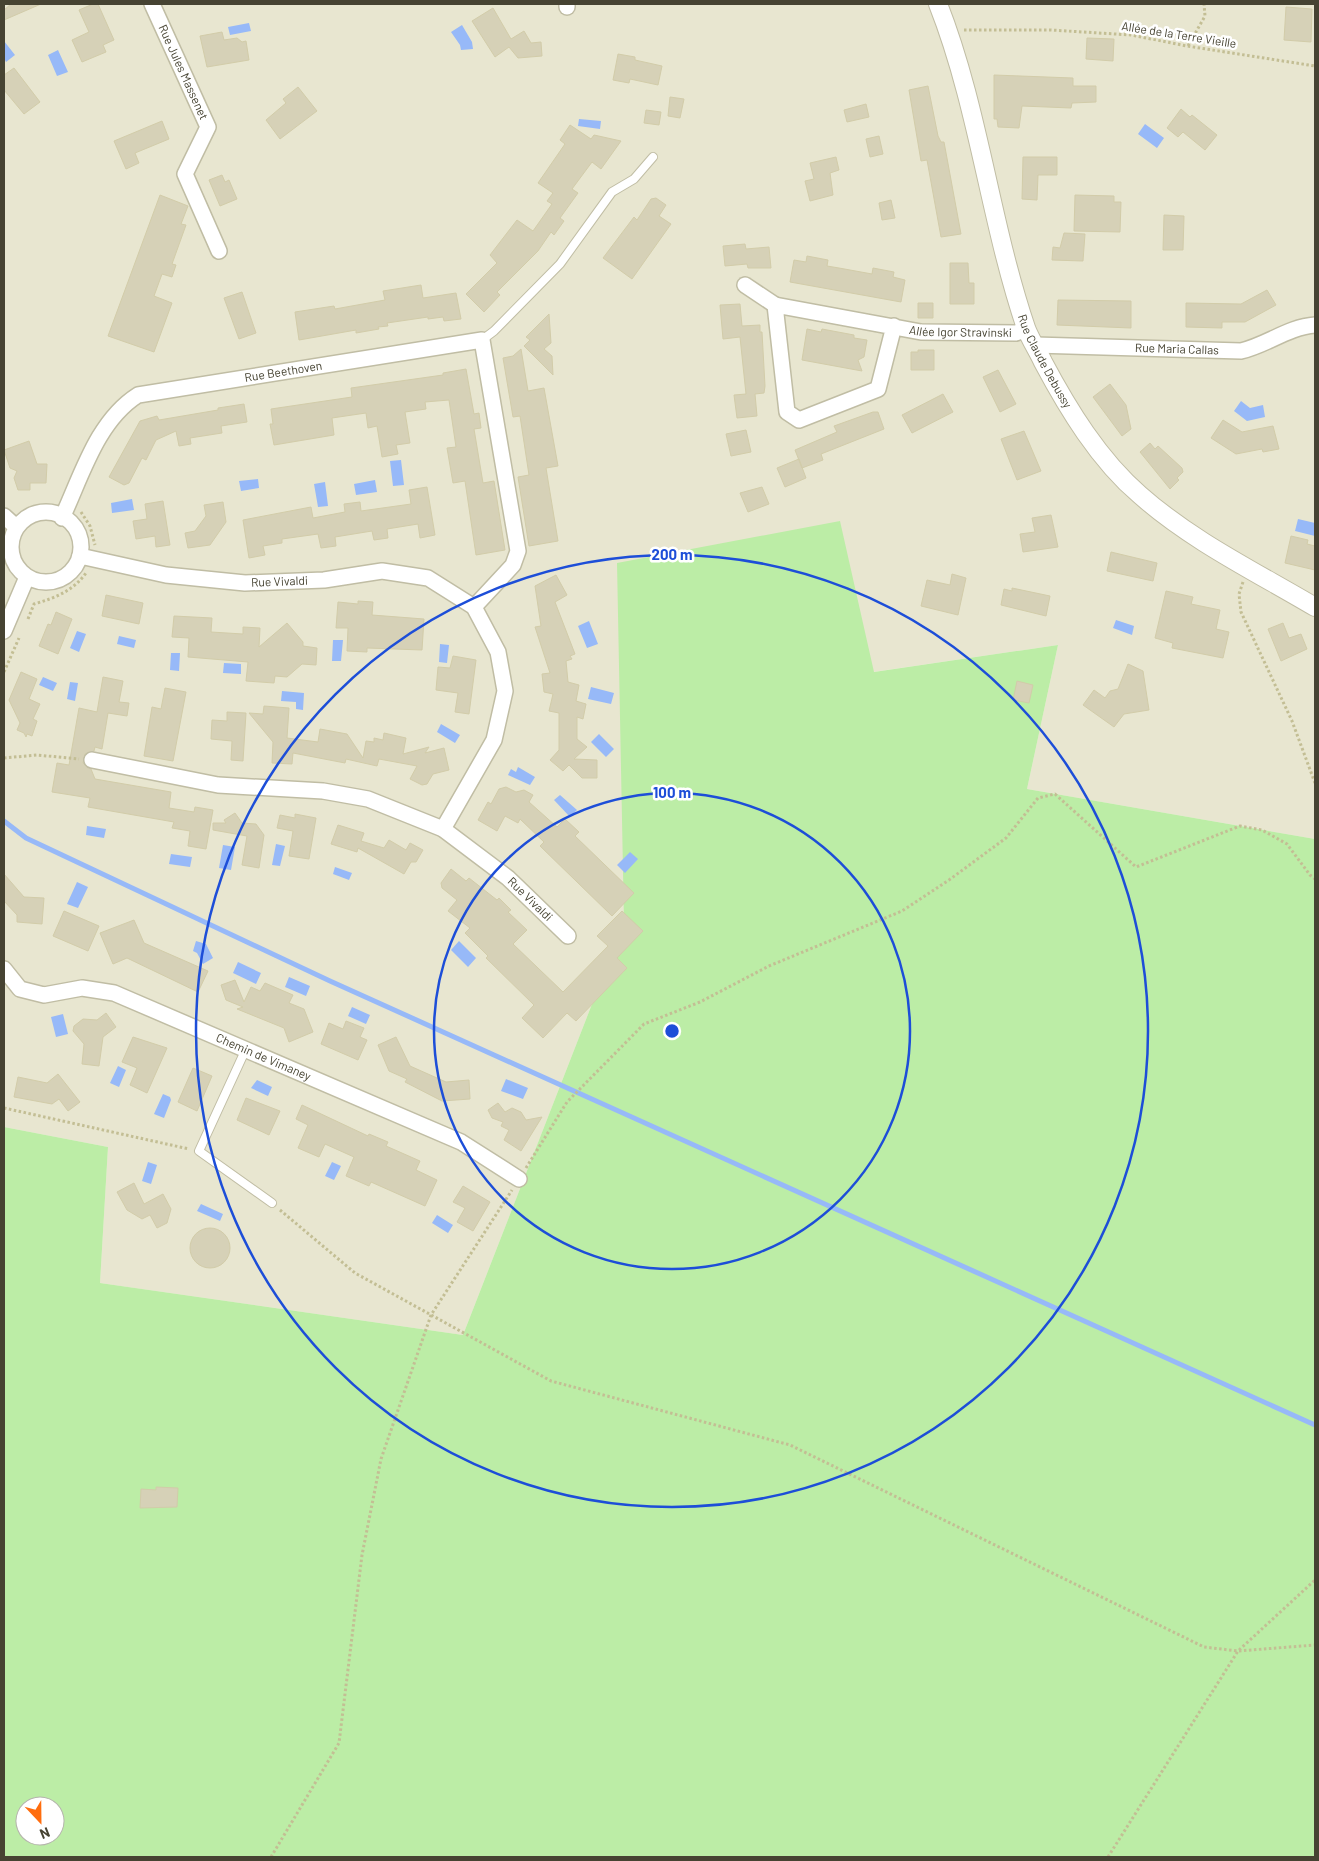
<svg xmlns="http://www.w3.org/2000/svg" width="1319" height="1861" font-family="Barlow,sans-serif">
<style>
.residential{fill:#e8e6d0}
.green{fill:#bceda6;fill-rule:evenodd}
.water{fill:#97b9f8}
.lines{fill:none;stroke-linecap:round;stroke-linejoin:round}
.stream{stroke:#97b9f8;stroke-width:5}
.building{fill:#d6d1b7;stroke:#d2cca9}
.service-casing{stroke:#c0bda4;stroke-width:10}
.minor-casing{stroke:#c0bda4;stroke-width:18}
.tertiary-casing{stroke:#c0bda4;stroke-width:20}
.path{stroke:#c3be94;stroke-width:3;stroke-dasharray:2.5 2.5;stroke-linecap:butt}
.service{stroke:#fff;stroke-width:8}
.minor{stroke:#fff;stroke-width:15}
.tertiary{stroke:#fff;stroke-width:18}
.ring{fill:none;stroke:#1d4ed8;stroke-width:2.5}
.labels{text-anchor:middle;stroke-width:5;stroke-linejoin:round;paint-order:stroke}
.street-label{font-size:12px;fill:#464332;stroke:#fff}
.centre{fill:#1d4ed8;stroke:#fff;stroke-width:2.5}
.ring-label{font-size:15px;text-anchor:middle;font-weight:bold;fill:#1d4ed8;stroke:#fff;stroke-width:5;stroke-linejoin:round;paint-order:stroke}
</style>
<rect width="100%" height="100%" fill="#f3f2e3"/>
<!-- residential -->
<path class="residential" d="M4,4H1315V839L1027,789L1058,645L873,672L839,521L624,922L463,1335L100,1283L108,1147L4,1127Z"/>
<!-- green -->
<path class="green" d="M840,521L874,672L1058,645L1027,789L1315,839V1857H4V1127L108,1147L100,1283L463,1335L624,922L617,563ZM25,1806H55V1836H25Z"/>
<!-- water -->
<path class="water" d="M249,23L251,31L230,35L228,27Z
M462,25L472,42L473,49L461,50L460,45L451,32Z
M4,41L15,55L6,62L4,58Z
M58,50L68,72L57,76L48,55Z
M579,119L601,121L600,129L578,126Z
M1145,124L1164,138L1157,148L1138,134Z
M1241,401L1250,408L1263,405L1265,417L1247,421L1234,411Z
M401,460L404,485L393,486L390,461Z
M258,479L259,488L241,491L239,481Z
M375,480L377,492L356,495L354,484Z
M325,482L328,506L318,507L314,484Z
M132,499L134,510L112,513L111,503Z
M1298,519L1315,523V536L1295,531Z
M1116,620L1134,626L1132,635L1113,628Z
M589,621L598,644L587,648L578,626Z
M77,631L86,634L79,652L70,648Z
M119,636L136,640L134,648L117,644Z
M333,640H343L341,661H332Z
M440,644L449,645L447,663L439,662Z
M171,653H180L179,671L170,670Z
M224,663L241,664V674L223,673Z
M43,677L57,683L53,691L39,685Z
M70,682L78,683L75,701L67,699Z
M591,687L614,693L611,704L588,699Z
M282,691L304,693L303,710L296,709V702L281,701Z
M441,724L460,735L455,743L437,732Z
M599,734L614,749L606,757L591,742Z
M518,767L535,777L530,785L508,775L511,769L516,772Z
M560,795L577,810L570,817L554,800Z
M87,826L106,829L104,838L86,835Z
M276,844L285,846L280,866L272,865Z
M223,845L235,847L231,870L219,868Z
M630,852L638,859L625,873L617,865Z
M171,854L192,857L190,867L169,864Z
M335,867L352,873L349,880L333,874Z
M77,882L88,887L78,908L67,904Z
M196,941L206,944L213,958L203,964L197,953L193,951Z
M459,941L476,958L468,967L451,950Z
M238,962L261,973L256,984L233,973Z
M289,977L310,986L306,996L285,987Z
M352,1007L370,1015L366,1024L348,1016Z
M63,1014L68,1034L56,1037L51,1017Z
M118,1066L126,1070L119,1087L110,1083Z
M506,1079L528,1088L523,1099L501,1091Z
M257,1080L272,1087L268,1096L251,1088Z
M163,1094L170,1097L171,1100L164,1118L154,1114Z
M148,1162L157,1165L151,1184L142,1181Z
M332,1162L341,1166L334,1180L325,1176Z
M201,1204L223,1214L220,1221L197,1211Z
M437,1215L453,1225L448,1233L432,1223Z"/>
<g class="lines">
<!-- stream -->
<path class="stream" d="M4,821L26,838L330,981L1315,1425"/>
</g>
<!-- building -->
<path class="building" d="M11,4H41L4,20V10Z
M93,4H98L114,40L103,45L106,52L82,62L72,40L89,32L79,10Z
M1286,7L1312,9L1311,42L1284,40Z
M493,8L511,39L524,31L531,43L541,42L542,56L518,58L509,47L495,57L472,21Z
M222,32L224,40L237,38L242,42L246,41L249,60L207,67L200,36Z
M1087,38L1114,39L1113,61L1086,59Z
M618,54L635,57V60L662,66L658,85L630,79L629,83L613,80Z
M14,68L40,102L24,114L4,90V75Z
M994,75L1073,78V86H1096V102L1072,103L1071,108L1022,106L1019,128L998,127L997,119H994Z
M928,86L938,136L941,142H944L961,234L941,237L927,160L921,161L909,90Z
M298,87L317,111L280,139L266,120L286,103L283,99Z
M670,97L684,99L680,118L668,116Z
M866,104L869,117L847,122L844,110Z
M1181,109L1190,117L1192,115L1217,135L1205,150L1183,132L1178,137L1167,128Z
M646,110L661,112L659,125L644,123Z
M162,121L169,139L135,153L139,163L126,169L114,141Z
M570,125L591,139L594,135L621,141L601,169L592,162L572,189L578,193L560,218L564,221L554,235L551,232L538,251L497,292L500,295L484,312L466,294L497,263L490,255L517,220L533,231L552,204L547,201L553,193L538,183L565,144L560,140Z
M879,136L883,154L870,157L866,139Z
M836,157L839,170L830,173L833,195L810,201L805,181L814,179L810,163Z
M1023,157H1057V175H1038L1037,200L1022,199Z
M222,175L225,182L229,180L237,199L220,206L209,180Z
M160,195L188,206L181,224L186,225L172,264L176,265L172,277L162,274L154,296L172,303L154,352L108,336Z
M1075,195L1114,196V202H1121L1120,232L1074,231Z
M656,198L666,205L659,216L671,224L632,279L603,258L634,217L637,220L651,199Z
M891,200L895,218L882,220L879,203Z
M1164,215L1184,216L1183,250H1163Z
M1064,233L1085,234L1083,261L1052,260L1053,247L1060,248Z
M745,244L746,249L769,247L771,268H748L747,264L725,266L723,246Z
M807,256L828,260L827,266L839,268L872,274L873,268L894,272L893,277L905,280L901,302L790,282L794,260L806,262Z
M950,263H968L969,283H974V304H950Z
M421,285L423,298L456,293L461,319L444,321L443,317L428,319V317L387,323L388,326L378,327L379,329L356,333V330L299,340L295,312L334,306L335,309L385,300L383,291Z
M1267,290L1276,305L1245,322H1222V328L1186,327V303L1241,304Z
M242,292L256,333L239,339L224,298Z
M1058,300L1131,301V328L1057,325Z
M918,303H933V318H918Z
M740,304L742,326L760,325V332H762L765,386L764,393L755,394L757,416L737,418L734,395L746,394L740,337L723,339L720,305Z
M549,314L551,343L544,349L552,356L553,375L524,346L530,340L526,337Z
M807,329L821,332L822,329L854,335V338L867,340L864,357L858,360L862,371L802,360Z
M521,349L528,391L544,388L558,466L546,468L558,541L529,546L518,477L529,475L520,416L513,417L503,358L513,356Z
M918,350H934V370H911V352H918Z
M466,369L474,414L479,413L481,428L474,429L483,483L494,481L505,550L476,555L465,481L453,483L447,448L456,447L449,400L425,402L426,409L405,412L410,443L396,445L398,454L382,457L377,426L368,428L366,413L332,418L334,435L274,445L270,424H273L271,409L352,397L351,388L443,375V373Z
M998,370L1016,404L1000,412L983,377Z
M1110,384L1126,405L1131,429L1122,436L1093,397Z
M943,394L953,412L912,433L902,415Z
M244,404L247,422L221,426L222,433L190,438L191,444L179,446L176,431L156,440L146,460L142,458L129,483L124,485L109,477L140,421L157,416L159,420L218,410V408Z
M873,412H878L884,429L821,454L823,460L802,468L795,450L837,432L834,426Z
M1223,420L1242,432L1273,426L1279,449L1263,452L1262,449L1236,454L1211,438Z
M746,430L751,452L731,456L726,434Z
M1024,431L1041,471L1017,480L1001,439Z
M29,441L37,464H47L46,483H30V490H18L14,478L17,471L10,468L4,450Z
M1150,443L1155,449L1158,446L1182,468L1183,472L1177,478L1179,480L1170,489L1140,452Z
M799,459L806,478L785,487L777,468Z
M427,487L435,535L420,538L418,524L387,529L388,538L374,540L372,531L335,537L336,546L321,548L318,534L282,539V543L263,546L265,555L249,558L243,520L311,507L313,518L345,512L344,504L360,502L361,511L411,504L409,490Z
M762,487L769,504L748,512L740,493Z
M163,501L170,545L156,547L155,536L136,539L133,521L147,519L145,504Z
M223,502L226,522L210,545L188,548L185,533L195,531L206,516L204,505Z
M1051,515L1058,547L1023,552L1020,534L1035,532L1032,518Z
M1291,536L1308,540L1307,544L1315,546V570L1285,563Z
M1111,552L1157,563L1153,581L1107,571Z
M952,574L966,578L958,615L921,606L927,580L950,585Z
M556,575L567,595L555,602L575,654L570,656L572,659L566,661L568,682L579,685L576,701L586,704L583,719L577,717V739L587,747L574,759L597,760V778H582L569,765L563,771L550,760L559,750V713L549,711L553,694L544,692L542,674L550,673L535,627L541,626L535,586Z
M1012,588L1050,596L1046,616L1001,605L1004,589L1012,591Z
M1166,591L1193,597L1191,604L1220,610L1216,629L1229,632L1223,658L1172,648L1173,643L1155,638Z
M106,595L143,603L139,624L102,616Z
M358,601L373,602L372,615L424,619L422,650L367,648V652L347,651L348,628H336L338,602L358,604Z
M56,612L72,619L58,654L39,646L48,624L51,625Z
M174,616L212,618L211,632L243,634V627L260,628L259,647L287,623L303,642V646L317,648L316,665L302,664L287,677L275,676L274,683L246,681L248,662L188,657L189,638L172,637Z
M1283,623L1289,638L1301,634L1307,649L1281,661L1268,629Z
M453,656L476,660L469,714L455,712L458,693L436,690L438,667L450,668Z
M1128,664L1143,671L1149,710L1124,714L1114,727L1083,705L1094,690L1105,698L1110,691L1118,689Z
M21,672L37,679L29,699L40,704L33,719L37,721L32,736L27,734L26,737L24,733L17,730L20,723L9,700Z
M103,677L123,681L119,702L129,703L127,716L108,713L102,749L95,747L94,751L85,754L83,763L91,769L95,779L171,792L169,808L194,812L195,807L213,810L206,849L188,846L190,831L172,828L174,822L88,807L90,798L52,792L57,763L69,765L79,708L97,712Z
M1017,681L1033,685L1029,703L1013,700Z
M165,688L186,692L173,761L144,756L152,707L161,709Z
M264,706L289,708L287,738L318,742L320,729L347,734L363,758L366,741L374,742V738L383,740L384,733L406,738L403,754L429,747L425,753L444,748L449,770L433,774L427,784L422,785L410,779L417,766L379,759L377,766L346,759L345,763L293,753L292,764L272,763L273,742L249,713L263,714Z
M227,712L246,713L243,761L231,760L232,741L211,739L212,720L227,721Z
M506,787L516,792L524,790L533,795L529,802L557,827L565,819L579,832L575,836L634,893L612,916L540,846L544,842L520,819L518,823L505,816L497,831L478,820L488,802L491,804L499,789Z
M235,813L242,823L256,824L264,835L259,868L242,865L247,836L213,830V823H226L224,820Z
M295,814L316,818L309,859L289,856L293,831L277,828L280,815L295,818Z
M338,825L364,833L361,841L384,848L389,840L406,850L410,843L423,850L416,862H411L404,874L358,848L357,852L331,844Z
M451,869L466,881L469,878L497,900L499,898L511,910L508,912L527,930L513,944L563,992L608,946L597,936L622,911L643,931L617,958L627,968L576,1021L567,1013L543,1038L522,1018L534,1005L486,958L488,956L465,933L470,928L448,911L457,900L442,888L441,883Z
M4,874L24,897L44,898L42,924L17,922V915L4,901Z
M64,911L99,926L88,951L53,936Z
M134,920L144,943L208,971L198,992L127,958L113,964L100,933Z
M235,980L244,1002L251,987L260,991L265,983L293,995L289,1003L304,1009L313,1032L289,1042L284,1028L237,1009L243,1007L226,1000L221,985Z
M106,1013L116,1027L103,1037L99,1066L82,1064L84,1044L73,1031L74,1026L83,1019L97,1020Z
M346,1021L364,1028L360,1037L367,1040L358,1060L321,1044L329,1023L343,1029Z
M133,1037L167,1048L147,1093L130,1085L137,1068L122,1062Z
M396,1037L410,1066L446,1082L469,1080L470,1099L442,1101L405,1082L407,1079L389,1071L378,1045Z
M193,1068L212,1076L197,1111L178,1102Z
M58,1074L80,1102L68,1111L59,1099L52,1104L14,1097L18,1077L47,1083Z
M246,1098L280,1111L269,1135L237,1120Z
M498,1103L505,1112L512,1108L521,1112L526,1120L542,1117L521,1151L504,1140L509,1130L501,1126L503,1122L492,1118L488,1110Z
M302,1105L368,1136L369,1134L388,1142L386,1146L420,1161L416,1170L437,1180L425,1206L371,1182L369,1186L346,1176L354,1157L325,1144L319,1157L298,1148L308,1125L296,1119Z
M134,1183L144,1204L163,1194L171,1209L167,1223L157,1228L150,1215L142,1219L127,1210L117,1192Z
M463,1186L490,1202L473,1231L457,1222L465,1208L453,1202Z
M190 1248a20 20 0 1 1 40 0a20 20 0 1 1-40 0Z
M156,1487L178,1488L177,1507L140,1508L141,1489L156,1490Z"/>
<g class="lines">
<defs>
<path id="service" d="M482,340L494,331L560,264L612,192L634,179L653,157
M245,1051L199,1151L272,1203"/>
<g id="minor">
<path id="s1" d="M152,4L208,127L185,174L219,251"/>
<path d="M567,7V4"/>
<path d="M745,285L775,305"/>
<path id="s2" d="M894,326L878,389L799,420L787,412L775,305L921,332L1016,333L1027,329"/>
<path id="s3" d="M1035,345L1241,351C1267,345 1288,327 1315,325"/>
<circle cx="46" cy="547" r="35"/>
<path d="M4,516L16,527"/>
<path id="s4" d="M62,518C82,475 97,421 138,395L482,340L518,551L513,565L474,607"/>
<path id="s5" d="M80,556L166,575L245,583L324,580L382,571L428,578L474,607L498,652L505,691L494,740L443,829"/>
<path d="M4,631L27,577"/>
<path id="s6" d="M92,760L218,785L323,791L368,799L443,829L508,878L568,936"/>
<path id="s7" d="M4,969L20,989L44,995L82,988L114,993L461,1142L519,1179"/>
</g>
<g id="tertiary">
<path id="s8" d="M938,4C979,108 990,222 1026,328C1030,339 1038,351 1043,362C1068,409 1099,460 1140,495C1192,541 1256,572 1315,607"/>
</g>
</defs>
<!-- service casing -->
<use href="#service" class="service-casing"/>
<!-- minor casing -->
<use href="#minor" class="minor-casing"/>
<!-- tertiary casing -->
<use href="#tertiary" class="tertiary-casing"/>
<!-- path -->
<path class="path" d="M964,30H1051L1131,35L1187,46L1315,66
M1188,46L1205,16L1204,4
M81,512L90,526L95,545
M1243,582L1239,594L1241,612L1292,721L1315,783
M28,619L34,604C55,598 73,591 86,573
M4,672L19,638
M4,758L37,755L79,759
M4,1108L189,1149
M526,1168L567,1102L644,1024L700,1002L769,966L902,911L949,880L1006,838L1038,798L1055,794L1136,867L1240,826L1262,830L1287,844L1310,875L1315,879
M280,1210L355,1273L551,1381L790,1445L1204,1647L1238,1651L1315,1645
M271,1857L339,1743L362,1555L381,1459L431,1315L512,1190
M1108,1857L1238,1651L1315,1580"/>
<!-- service -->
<use href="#service" class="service"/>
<!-- minor -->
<use href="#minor" class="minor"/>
<!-- tertiary -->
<use href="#tertiary" class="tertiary"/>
</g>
<!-- distance rings -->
<g class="ring">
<circle cx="672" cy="1031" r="238"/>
<circle cx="672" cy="1031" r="476"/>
</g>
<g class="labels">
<!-- street labels -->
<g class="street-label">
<text transform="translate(1179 35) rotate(9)" y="4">Allée de la Terre Vieille</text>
<text dy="4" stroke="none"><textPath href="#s1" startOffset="75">Rue Jules Massenet</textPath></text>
<text dy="4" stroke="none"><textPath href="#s2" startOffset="460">Allée Igor Stravinski</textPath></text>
<text dy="4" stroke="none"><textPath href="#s3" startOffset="142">Rue Maria Callas</textPath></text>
<text dy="4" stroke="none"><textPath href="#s8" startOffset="374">Rue Claude Debussy</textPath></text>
<text dy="4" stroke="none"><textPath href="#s4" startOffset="294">Rue Beethoven</textPath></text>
<text dy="4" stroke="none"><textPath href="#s5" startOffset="202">Rue Vivaldi</textPath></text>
<text dy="4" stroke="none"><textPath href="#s6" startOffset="472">Rue Vivaldi</textPath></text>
<text dy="4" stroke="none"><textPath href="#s7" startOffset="284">Chemin de Vimaney</textPath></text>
</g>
</g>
<circle cx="672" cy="1031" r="8" class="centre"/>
<g class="ring-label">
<text x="672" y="560">200 m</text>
<text x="672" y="798">100 m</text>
</g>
<!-- border -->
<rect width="1319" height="1861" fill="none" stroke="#464332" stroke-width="10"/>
<!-- north arrow -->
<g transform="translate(40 1821) rotate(158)"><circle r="24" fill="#ffffff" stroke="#b5b4ad"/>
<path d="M0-4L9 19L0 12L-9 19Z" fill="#ff6d0e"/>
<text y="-8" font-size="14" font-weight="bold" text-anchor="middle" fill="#464332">N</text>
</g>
</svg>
